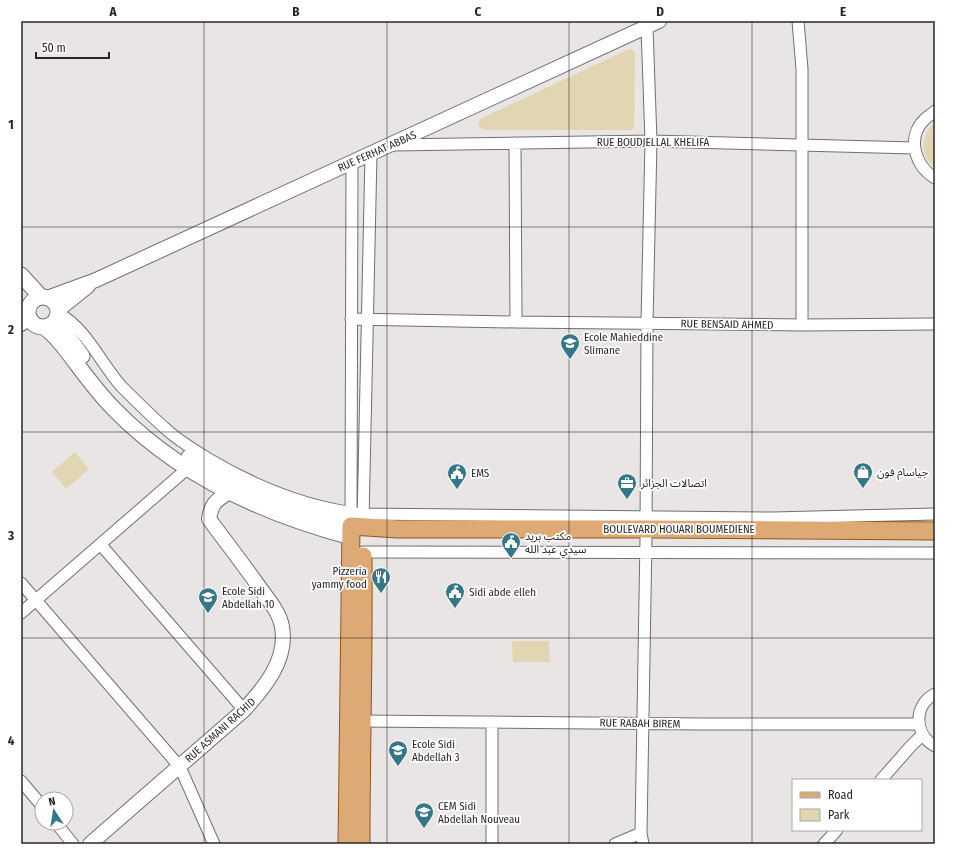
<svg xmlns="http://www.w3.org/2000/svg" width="956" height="865" font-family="'Fira Sans Condensed','Noto Sans Arabic',sans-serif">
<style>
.green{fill:#e1d5b2}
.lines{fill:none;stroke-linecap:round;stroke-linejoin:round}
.minor-casing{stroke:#726f6e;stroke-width:13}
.tertiary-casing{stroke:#726f6e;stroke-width:16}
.secondary-casing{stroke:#726f6e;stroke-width:17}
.primary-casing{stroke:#8f571e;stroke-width:19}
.minor{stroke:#fff;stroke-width:11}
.tertiary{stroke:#fff;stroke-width:14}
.secondary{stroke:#fff;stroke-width:15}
.primary{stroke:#ddaa76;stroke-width:17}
.grid{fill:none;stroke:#282626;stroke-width:1;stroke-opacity:0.55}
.labels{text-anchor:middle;stroke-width:3.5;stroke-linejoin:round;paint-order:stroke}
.street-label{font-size:11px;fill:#282626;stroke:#fff}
.poi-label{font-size:11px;fill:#282626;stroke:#fff;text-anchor:start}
.neatline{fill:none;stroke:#282626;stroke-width:1.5}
.grid-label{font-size:13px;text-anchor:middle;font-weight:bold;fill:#282626}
</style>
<rect width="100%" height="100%" fill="#e9e5e5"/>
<!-- green -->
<path class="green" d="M629,49L634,51L635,53L634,127L632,130H487C482,129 481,129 478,124L480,119Z
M935,122V167C919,156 921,134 935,122Z
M75,452L89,469L66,489L52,472Z
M512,641H549L550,662H513Z"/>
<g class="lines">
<defs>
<path id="minor" d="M798,21L802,69V325
M935,111C932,114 928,116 925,119C906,137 915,166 935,178
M515,143L516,322
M393,145L651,141L914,148
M58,313C86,328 100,362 121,386C136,401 151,416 167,430C179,441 193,449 207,458C254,486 307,508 363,514L773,518L935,514
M351,319L516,322L802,325L935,324
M351,519L352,162
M363,521L371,154
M101,545L244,710
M363,552L935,553
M21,583L180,767L214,844
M21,613L188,468
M935,694C913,705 914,735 935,746
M361,721L703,724H918
M492,722V844
M881,780L910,747L922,735
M21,781L42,806
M56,823L73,844
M615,844L641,833
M643,844L641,833L646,539L647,323L651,141L647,27
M824,844L837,830"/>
<path id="tertiary" d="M47,298L96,280L659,21
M58,310L88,286
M21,324L29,318
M90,844L244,710C264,688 288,660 282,627C280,613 268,599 260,588C243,564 226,542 209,519C212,502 216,501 229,492"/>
<path id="secondary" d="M21,275L41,297
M28 312a15 15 0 1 1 30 0a15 15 0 1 1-30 0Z
M56,319L82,356
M44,327C57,336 66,350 76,363C88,379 100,395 114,409C178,475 264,514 351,537
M189,457C239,489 294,510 351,526"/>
<path id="primary" d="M347,844L351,526L398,529H646L935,531
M361,844C361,748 364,652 363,556"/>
</defs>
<!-- minor casing -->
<use href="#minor" class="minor-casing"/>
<!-- tertiary casing -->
<use href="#tertiary" class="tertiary-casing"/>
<!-- secondary casing -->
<use href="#secondary" class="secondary-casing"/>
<!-- primary casing -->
<use href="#primary" class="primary-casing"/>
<!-- minor -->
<use href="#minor" class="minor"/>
<!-- tertiary -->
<use href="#tertiary" class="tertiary"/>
<!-- secondary -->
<use href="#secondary" class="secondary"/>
<!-- primary -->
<use href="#primary" class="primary"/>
</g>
<!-- grid -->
<path class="grid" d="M204,21V844M387,21V844M569,21V844M752,21V844M21,227H935M21,432H935M21,638H935"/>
<!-- icons -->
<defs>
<symbol id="school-pin" viewBox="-11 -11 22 30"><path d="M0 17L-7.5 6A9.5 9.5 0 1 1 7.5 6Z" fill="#357689" stroke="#fff"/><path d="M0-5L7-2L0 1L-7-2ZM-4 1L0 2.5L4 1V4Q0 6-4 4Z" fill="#fff"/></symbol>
<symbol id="shop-pin" viewBox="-11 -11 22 30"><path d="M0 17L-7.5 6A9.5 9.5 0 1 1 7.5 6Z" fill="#357689" stroke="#fff"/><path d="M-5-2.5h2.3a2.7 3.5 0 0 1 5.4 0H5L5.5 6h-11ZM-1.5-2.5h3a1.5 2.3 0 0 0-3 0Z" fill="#fff"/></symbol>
<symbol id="civic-pin" viewBox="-11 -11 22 30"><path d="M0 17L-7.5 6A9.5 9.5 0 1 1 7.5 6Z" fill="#357689" stroke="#fff"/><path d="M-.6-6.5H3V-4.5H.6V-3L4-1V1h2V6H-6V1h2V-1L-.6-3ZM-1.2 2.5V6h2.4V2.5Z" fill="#fff"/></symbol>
<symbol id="office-pin" viewBox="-11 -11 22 30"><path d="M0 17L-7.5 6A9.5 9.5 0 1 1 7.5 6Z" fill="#357689" stroke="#fff"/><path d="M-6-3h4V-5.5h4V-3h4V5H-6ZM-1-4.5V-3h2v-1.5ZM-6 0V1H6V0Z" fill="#fff"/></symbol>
<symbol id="restaurant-pin" viewBox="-11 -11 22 30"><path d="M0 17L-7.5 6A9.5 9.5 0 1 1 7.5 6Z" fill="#357689" stroke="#fff"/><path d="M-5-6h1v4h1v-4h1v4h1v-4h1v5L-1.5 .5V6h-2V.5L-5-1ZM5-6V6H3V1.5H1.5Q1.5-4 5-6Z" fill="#fff"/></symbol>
</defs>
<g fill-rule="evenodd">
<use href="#school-pin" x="559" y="332" width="22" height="30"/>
<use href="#shop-pin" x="852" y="461" width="22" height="30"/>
<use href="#civic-pin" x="446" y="462" width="22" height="30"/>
<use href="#office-pin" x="616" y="472" width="22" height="30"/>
<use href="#civic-pin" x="500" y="531" width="22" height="30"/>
<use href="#restaurant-pin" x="370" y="566" width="22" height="30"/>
<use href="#civic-pin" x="444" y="581" width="22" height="30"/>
<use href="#school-pin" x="197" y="586" width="22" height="30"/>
<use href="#school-pin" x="387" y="739" width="22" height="30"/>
<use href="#school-pin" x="413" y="801" width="22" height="30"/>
</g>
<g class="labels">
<!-- street labels -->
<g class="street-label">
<text x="653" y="146">RUE BOUDJELLAL KHELIFA</text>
<text transform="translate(377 151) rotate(-24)" y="4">RUE FERHAT ABBAS</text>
<text transform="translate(727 324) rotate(1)" y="4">RUE BENSAID AHMED</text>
<text x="679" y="533">BOULEVARD HOUARI BOUMEDIENE</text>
<text transform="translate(640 723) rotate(1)" y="4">RUE RABAH BIREM</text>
<text transform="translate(220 730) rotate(-42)" y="4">RUE ASMANI RACHID</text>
</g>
<!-- poi labels -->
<g class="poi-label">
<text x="584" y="341">Ecole Mahieddine<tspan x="584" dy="13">Slimane</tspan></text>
<text x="877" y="476">جياسام فون</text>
<text x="471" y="477">EMS</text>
<text x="641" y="487">اتصالات الجزائر</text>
<text x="525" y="540">مكتب بريد<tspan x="525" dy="13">سيدي عبد الله</tspan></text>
<text x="367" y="575" text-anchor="end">Pizzeria<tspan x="367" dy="13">yammy food</tspan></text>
<text x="222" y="595">Ecole Sidi<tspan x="222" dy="13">Abdellah 10</tspan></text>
<text x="469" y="596">Sidi abde elleh</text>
<text x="412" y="748">Ecole Sidi<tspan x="412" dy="13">Abdellah 3</tspan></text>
<text x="438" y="810">CEM Sidi<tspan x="438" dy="13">Abdellah Nouveau</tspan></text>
</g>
</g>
<!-- border -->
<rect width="956" height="865" fill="none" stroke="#ffffff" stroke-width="44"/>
<!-- legend -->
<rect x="792" y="779" width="130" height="52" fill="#ffffff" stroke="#a9a8a8"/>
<rect x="800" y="792" width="20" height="6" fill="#ddaa76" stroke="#a9a8a8"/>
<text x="828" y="799" font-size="12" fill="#282626">Road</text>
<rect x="800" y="809" width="20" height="12" fill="#e1d5b2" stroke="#a9a8a8"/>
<text x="828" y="819" font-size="12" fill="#282626">Park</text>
<!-- north arrow -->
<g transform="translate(54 811) rotate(348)"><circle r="19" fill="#ffffff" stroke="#a9a8a8"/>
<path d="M0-3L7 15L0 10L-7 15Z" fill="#357689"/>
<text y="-6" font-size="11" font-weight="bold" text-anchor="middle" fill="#282626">N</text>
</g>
<!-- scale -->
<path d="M36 52v6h73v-6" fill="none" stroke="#282626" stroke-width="2"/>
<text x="42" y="52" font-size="12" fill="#282626" stroke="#ffffff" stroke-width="3" paint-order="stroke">50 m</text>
<rect x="22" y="22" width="912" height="821" class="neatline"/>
<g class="grid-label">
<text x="113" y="16">A</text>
<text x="296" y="16">B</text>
<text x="478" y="16">C</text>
<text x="660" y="16">D</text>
<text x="843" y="16">E</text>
<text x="11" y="129">1</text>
<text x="11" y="334">2</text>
<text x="11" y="540">3</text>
<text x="11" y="745">4</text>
</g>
</svg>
